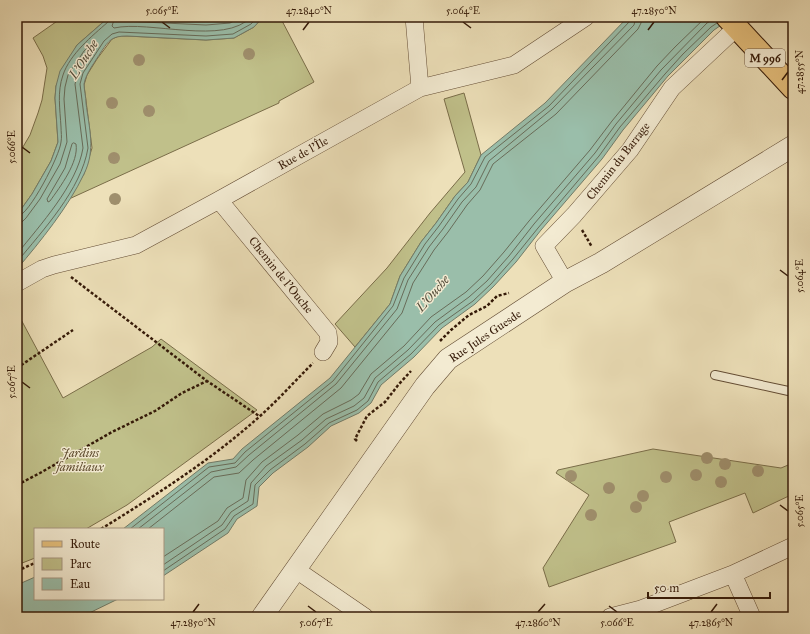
<svg xmlns="http://www.w3.org/2000/svg" width="810" height="634" font-family="'IM FELL Great Primer',serif">
<style>
.green{fill:#c0c08a;stroke:#7a6d49}
.water{fill:#9abeaa;stroke:#727c69}
.lines{fill:none;stroke-linecap:round;stroke-linejoin:round}
.shore{stroke:#686c59;stroke-width:1}
.service-casing{stroke:#634c34;stroke-width:10}
.minor-casing{stroke:#634c34;stroke-width:18}
.tertiary-casing{stroke:#634c34;stroke-width:22}
.primary-casing{stroke:#351a08;stroke-width:24}
.path{stroke:#351a08;stroke-width:2.5;stroke-dasharray:3 2;stroke-linecap:butt}
.service{stroke:#f3ebd2;stroke-width:8}
.minor{stroke:#f3ebd2;stroke-width:17}
.tertiary{stroke:#f3ebd2;stroke-width:21}
.primary{stroke:#e6c07c;stroke-width:22}
.tree{fill:#9f8f6d}
.ticks{fill:none;stroke:#351a08;stroke-width:1.5}
.labels{text-anchor:middle;stroke-width:3;stroke-linejoin:round;paint-order:stroke}
.shield{fill:#f3ebd2;stroke:#6e5945;stroke-width:1}
.shield-label{font-size:11px;font-weight:bold;fill:#351a08}
.street-label{font-size:12px;fill:#351a08;stroke:#f3ebd2}
.park-label{font-size:12px;font-style:italic;fill:#5f4c2f;stroke:#f3ebd2}
.water-label{font-size:13px;font-style:italic;fill:#534b39;stroke:#f3ebd2}
.neatline{fill:none;stroke:#351a08;stroke-width:1.5}
.ticks-label{font-size:10px;text-anchor:middle;fill:#351a08}
</style>
<rect width="100%" height="100%" fill="#ede0b9"/>
<filter id="stains"><feTurbulence type="fractalNoise" baseFrequency=".005" numOctaves="4"/><feColorMatrix values="0 0 0 0 .2 0 0 0 0 .09 0 0 0 0 .02 0 0 0 .5 -.17"/></filter>
<radialGradient id="worn" r=".72"><stop offset=".6" stop-color="#630" stop-opacity="0"/><stop offset="1" stop-color="#630" stop-opacity=".3"/></radialGradient>
<!-- green -->
<path class="green" d="M63,17H109L77,45L56,86L55,98L58,142L51,161L32,194L17,215V157L30,135L38,113L42,100L47,68L43,56L33,38Z
M263,17H280L314,82L279,101V103L69,199L84,174L92,148L84,85L87,75L97,59L112,39L119,36H127L206,40L234,38L254,27Z
M464,93L481,155L468,182L455,196L436,223L421,242L400,276L390,304L355,347L335,324L387,268L430,213L465,172L444,99Z
M17,312L63,398L152,347L161,339L257,410L127,505L86,529H35V558L17,565Z
M653,449L781,468L793,463V494L753,513L745,493L669,522L676,542L549,587L543,568L589,495L556,473L558,470Z"/>
<!-- water -->
<path class="water" d="M109,17H263L254,27L234,38L206,40L127,36C112,36 109,40 101,52C95,62 86,73 84,84C84,90 86,97 86,103C89,128 96,150 84,174C69,206 40,242 17,269V215L32,194L51,161L58,142L55,98L56,86L60,71L77,45Z
M628,17H733L714,30L668,76L623,130L602,159L541,230L516,262L493,287L475,304L442,328L414,357L381,385L371,403L359,413L331,426L308,447L273,473L259,487L257,506L237,519L228,533L163,576V529H123L208,463L233,459L242,449L330,378L390,304L400,276L421,242L436,223L455,196L468,182L481,155L545,103Z
M35,577V599H118L81,617H17V585Z"/>
<g class="lines">
<!-- shore -->
<path class="shore" d="M115,17L112,26L114,28C149,20 225,46 251,17
M121,17L123,21L206,25L230,23L242,17
M74,143L76,144C79,162 60,187 50,201L48,202L47,199L65,168L72,144Z
M17,217C29,216 60,155 61,142C62,137 61,132 61,127C60,109 57,92 63,75C70,54 92,36 108,22L110,17
M17,222H22L26,218L40,199L60,164L67,142L64,99L65,87L68,75L84,51L91,45L93,44L94,47L79,71L75,84L83,148C77,185 40,225 17,254
M17,262C43,230 81,190 88,148L80,84L83,73L104,41L112,34L119,32L206,36L233,34L251,24L258,17
M130,529L209,467L235,463L245,452L333,381L393,306L404,278L425,244L439,226L458,199L471,184L485,157L549,106L630,21L631,17
M138,529L211,472L236,467L249,455L336,384L397,309L408,280L429,247L443,229L462,202L476,187L489,161L552,109L634,25L636,17
M148,529L214,477L239,473L253,460L341,388L402,313L413,283L434,250L448,232L467,205L480,190L493,164L556,114L638,29L641,23L642,17
M163,557L218,521L227,508L243,498L246,480L262,462L298,435L323,414L351,400L359,394L371,374L404,346L431,317L466,292L483,276L504,252L529,221L590,150L612,121L657,66L675,47L706,17
M163,565L222,525L231,512L248,501L251,483L266,466L302,440L326,419L354,406L364,398L375,378L408,350L435,322L469,297L487,281L509,256L534,224L595,153L616,124L661,70L707,23L715,18
M163,571L225,529L234,516L253,504L255,485L270,470L305,444L329,423L357,410L368,401L378,382L411,354L439,325L473,301L491,284L513,259L538,228L599,156L620,127L665,74L683,54L711,27L717,23"/>
<defs>
<path id="service" d="M715,375L793,392V394"/>
<path id="minor" d="M414,17L420,88
M219,200L328,333L329,342L323,352
M565,282L544,246L574,215L630,150L672,88L736,28
M17,283L42,269L54,265L136,245L219,200L420,88L514,65L586,17
M295,569L365,617
M733,574L752,617
M610,617L641,609L733,574L793,546"/>
<path id="tertiary" d="M262,617L425,386L448,359L565,282L601,263L793,146"/>
<path id="primary" d="M727,17L793,88"/>
</defs>
<!-- service casing -->
<use href="#service" class="service-casing"/>
<!-- minor casing -->
<use href="#minor" class="minor-casing"/>
<!-- tertiary casing -->
<use href="#tertiary" class="tertiary-casing"/>
<!-- primary casing -->
<use href="#primary" class="primary-casing"/>
<!-- path -->
<path class="path" d="M582,230L592,247
M71,277L207,381L259,416
M440,341L451,330L469,315L487,306L497,296L509,293
M17,368L73,330
M357,441L355,439L367,416L385,402L399,384L411,371
M17,485L40,473L112,432L155,411L182,393L207,381
M101,529C156,495 211,460 259,417C278,400 295,381 313,363
M17,571L35,563"/>
<!-- service -->
<use href="#service" class="service"/>
<!-- minor -->
<use href="#minor" class="minor"/>
<!-- tertiary -->
<use href="#tertiary" class="tertiary"/>
<!-- primary -->
<use href="#primary" class="primary"/>
</g>
<!-- trees -->
<g class="tree">
<circle cx="249" cy="54" r="6"/>
<circle cx="139" cy="60" r="6"/>
<circle cx="112" cy="103" r="6"/>
<circle cx="149" cy="111" r="6"/>
<circle cx="114" cy="158" r="6"/>
<circle cx="115" cy="199" r="6"/>
<circle cx="707" cy="458" r="6"/>
<circle cx="725" cy="464" r="6"/>
<circle cx="758" cy="471" r="6"/>
<circle cx="696" cy="475" r="6"/>
<circle cx="571" cy="476" r="6"/>
<circle cx="666" cy="477" r="6"/>
<circle cx="721" cy="482" r="6"/>
<circle cx="609" cy="488" r="6"/>
<circle cx="643" cy="496" r="6"/>
<circle cx="636" cy="507" r="6"/>
<circle cx="591" cy="515" r="6"/>
</g>
<!-- ticks -->
<path class="ticks" d="M162,22L170,28M463,22L471,28M303,30L309,22M648,30L654,22M782,80L788,72M22,147L30,153M780,270L788,276M22,382L30,388M780,505L788,511M308,606L316,612M609,606L617,612M193,612L199,604M538,612L545,604M711,612L717,604"/>
<g class="labels">
<!-- shield labels -->
<rect class="shield" x="745" y="49" width="40" height="18" rx="3"/>
<g class="shield-label">
<text x="765" y="62">M 996</text>
</g>
<!-- street labels -->
<g class="street-label">
<text transform="translate(303 153) rotate(-29)" y="4">Rue de l'Île</text>
<text transform="translate(618 161) rotate(-52)" y="4">Chemin du Barrage</text>
<text transform="translate(281 275) rotate(51)" y="4">Chemin de l'Ouche</text>
<text transform="translate(485 336) rotate(-34)" y="4">Rue Jules Guesde</text>
</g>
<!-- park labels -->
<g class="park-label">
<text x="80" y="457">Jardins<tspan x="80" dy="14">familiaux</tspan></text>
</g>
<!-- water labels -->
<g class="water-label">
<text transform="translate(83 59) rotate(-58)" y="5">L'Ouche</text>
<text transform="translate(432 293) rotate(-49)" y="5">L'Ouche</text>
</g>
</g>
<!-- margin -->
<rect width="810" height="634" fill="none" stroke="#ede0b9" stroke-width="44"/>
<!-- legend -->
<rect x="34" y="528" width="130" height="72" fill="#f3ebd2" stroke="#a79781"/>
<rect x="42" y="541" width="20" height="6" fill="#e6c07c" stroke="#a79781"/>
<text x="70" y="548" font-size="12" fill="#351a08">Route</text>
<rect x="42" y="558" width="20" height="12" fill="#c0c08a" stroke="#a79781"/>
<text x="70" y="568" font-size="12" fill="#351a08">Parc</text>
<rect x="42" y="578" width="20" height="12" fill="#9abeaa" stroke="#a79781"/>
<text x="70" y="588" font-size="12" fill="#351a08">Eau</text>
<!-- scale -->
<path d="M648 592v6h122v-6" fill="none" stroke="#351a08" stroke-width="2"/>
<text x="654" y="592" font-size="12" fill="#351a08" stroke="#f3ebd2" stroke-width="3" paint-order="stroke">50 m</text>
<rect x="22" y="22" width="766" height="590" class="neatline"/>
<g class="ticks-label">
<text x="162" y="14">5.065°E</text>
<text x="309" y="14">47.2840°N</text>
<text x="463" y="14">5.064°E</text>
<text x="654" y="14">47.2850°N</text>
<text transform="translate(799 72) rotate(-90)" y="4">47.2855°N</text>
<text transform="translate(11 147) rotate(-90)" y="4">5.066°E</text>
<text transform="translate(799 276) rotate(-90)" y="4">5.064°E</text>
<text transform="translate(11 382) rotate(-90)" y="4">5.067°E</text>
<text transform="translate(799 511) rotate(-90)" y="4">5.065°E</text>
<text x="193" y="626">47.2850°N</text>
<text x="316" y="626">5.067°E</text>
<text x="538" y="626">47.2860°N</text>
<text x="617" y="626">5.066°E</text>
<text x="711" y="626">47.2865°N</text>
</g>
<rect width="100%" height="100%" filter="url(#stains)"/>
<rect width="100%" height="100%" fill="url(#worn)"/>
</svg>
